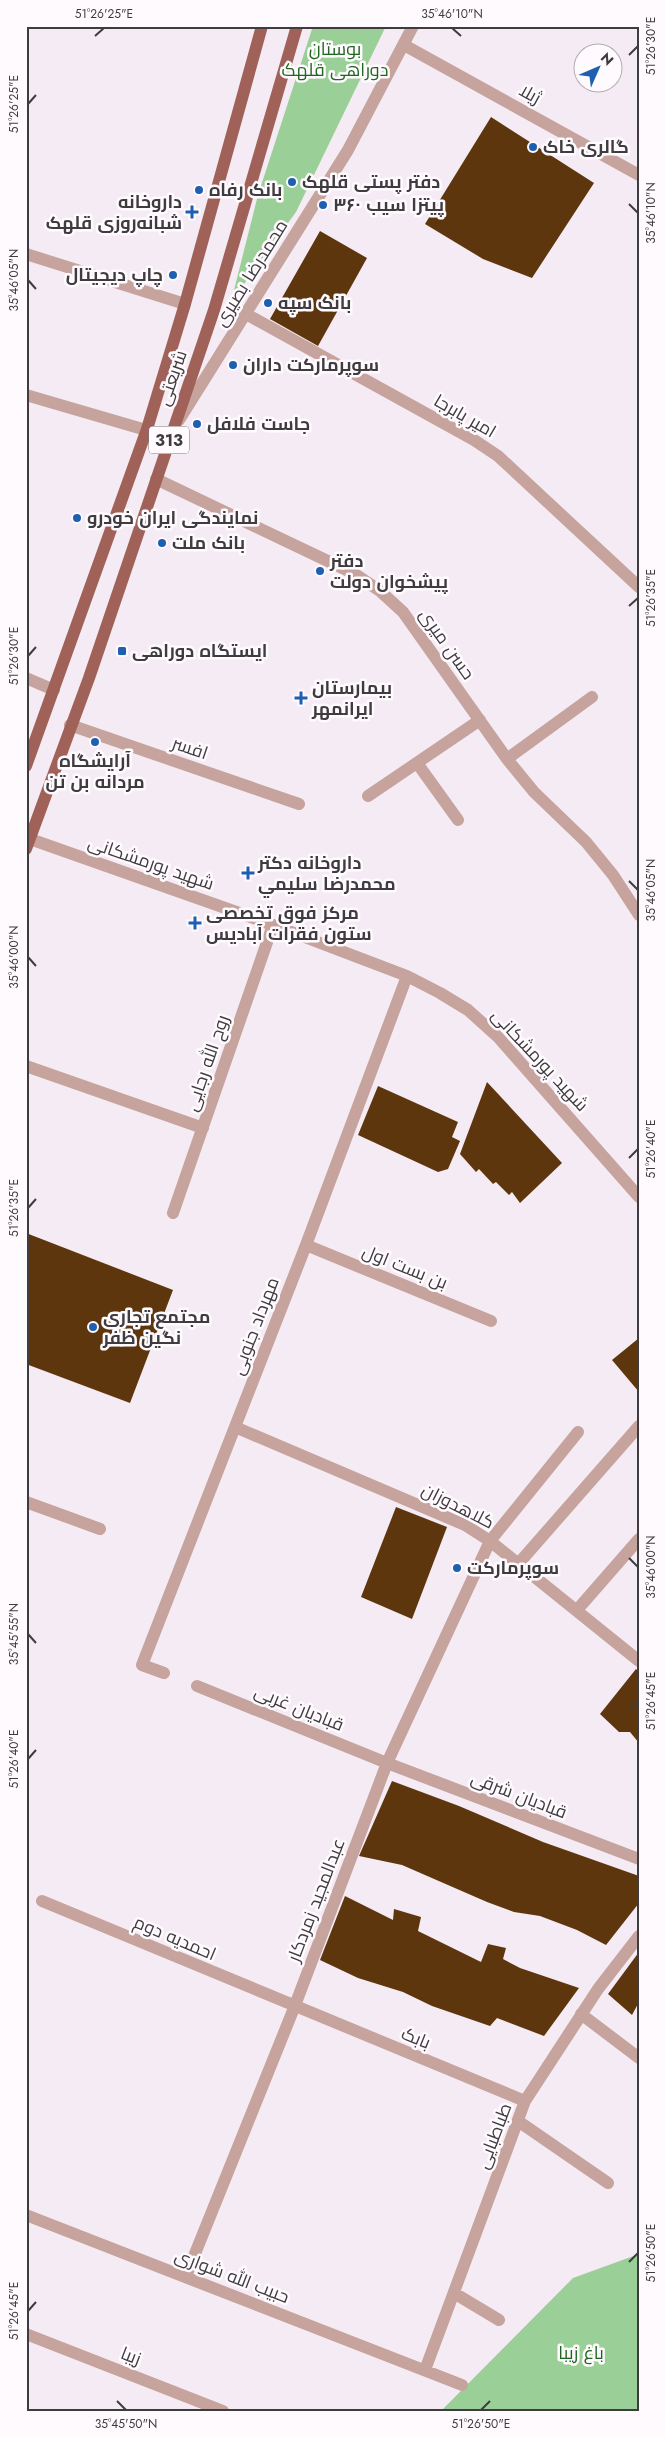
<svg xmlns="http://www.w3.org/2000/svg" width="665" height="2437" font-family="Jost,Cairo,sans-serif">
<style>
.green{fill:#9acf97}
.building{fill:#5e360d}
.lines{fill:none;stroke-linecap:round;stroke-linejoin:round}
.minor{stroke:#c6a39c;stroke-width:12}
.major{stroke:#a06258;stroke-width:12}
.ticks{fill:none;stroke:#3f3c3f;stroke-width:2}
.poi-dot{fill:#1e5fb0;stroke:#fefafe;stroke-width:2}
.labels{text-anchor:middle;stroke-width:5;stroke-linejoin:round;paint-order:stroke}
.shield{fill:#fefafe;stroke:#787578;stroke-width:1}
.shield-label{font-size:16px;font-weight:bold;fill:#3f3c3f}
.park-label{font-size:18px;fill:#1f6720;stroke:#fefafe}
.street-label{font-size:18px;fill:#3f3c3f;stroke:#fefafe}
.poi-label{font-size:18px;font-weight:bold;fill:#3f3c3f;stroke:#fefafe;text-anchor:start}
.neatline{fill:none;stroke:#3f3c3f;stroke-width:2}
.ticks-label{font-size:12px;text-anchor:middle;fill:#3f3c3f}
</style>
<rect width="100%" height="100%" fill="#f5ebf4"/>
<!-- green -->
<path class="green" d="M313,26H386L296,212L231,302L258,195Z
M639,2254V2411H441L573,2278Z"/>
<!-- building -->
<path class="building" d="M491,117L594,183L532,278L483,259L425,224Z
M320,231L367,258L318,346L270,319Z
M487,1082L562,1163L520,1203L512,1192L509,1195L496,1182L493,1184L479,1169L476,1172L460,1154Z
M378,1086L458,1122L452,1137L460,1141L448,1169L438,1172L358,1135Z
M26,1233L173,1290L130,1403L26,1364Z
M639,1338V1392L612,1360Z
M396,1507L447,1527L412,1619L361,1597Z
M636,1669L639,1672V1743L630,1732H619L600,1714Z
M392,1781L459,1806L543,1842L639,1876V1903L606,1945L577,1930L540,1916L514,1912L487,1902L402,1865L359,1856Z
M345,1896L393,1920L394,1909L421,1917L418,1931L481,1962L488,1944L506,1948L503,1959L520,1968L579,1988L544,2036L497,2018L490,2026L432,2006L403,1992L358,1978L320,1960Z
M639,1952V2002L632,2015L608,1994Z"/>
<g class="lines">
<!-- minor -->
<path class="minor" d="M404,45L639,175
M26,254L185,304
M246,314L474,440L498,456L639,587
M26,395L170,437
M179,420L348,150L413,26
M156,479L355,574L380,591L403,612L507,759L534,792L586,842L613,875L639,915
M26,678L54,690
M70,725L299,804
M507,759L592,697
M417,763L458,820
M368,796L480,720
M30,839L273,925L407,976L440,993L468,1010L498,1037L639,1197
M26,1066L203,1128
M173,1213L273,925
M306,1245L491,1321
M235,1427L465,1525L490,1541L639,1661
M26,1502L100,1529
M519,1563L639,1426
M577,1610L639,1539
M164,1673L142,1665L306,1245L407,976
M197,1686L387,1763L639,1859
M42,1901L525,2101
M581,2014L639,2058
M518,2121L608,2183
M26,2215L462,2385
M186,2276L294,2008L387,1763L490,1541L578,1432
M454,2293L499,2320
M26,2334L223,2411
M425,2370L525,2101L598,1989L639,1936"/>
<!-- major -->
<path class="major" d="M26,766L147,429L185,304L262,26
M26,849L89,678L214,310L297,26"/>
</g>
<!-- ticks -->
<path class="ticks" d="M452,28L461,36M95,36L104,28M629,55L638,46M28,104L36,95M629,204L638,213M28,280L36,289M629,606L638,598M28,656L36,647M629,881L638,890M28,957L36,966M629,1158L638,1149M28,1208L36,1199M629,1558L638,1567M28,1634L36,1643M629,1710L638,1701M28,1759L36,1750M629,2262L638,2253M28,2311L36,2302M117,2401L126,2410M481,2410L490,2401"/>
<!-- markers -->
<g class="poi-dot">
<circle cx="533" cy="147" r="5"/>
<circle cx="292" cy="182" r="5"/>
<circle cx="199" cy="190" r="5"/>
<circle cx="323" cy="205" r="5"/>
<path d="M189.5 204.5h5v5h5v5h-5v5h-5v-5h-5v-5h5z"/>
<circle cx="173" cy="275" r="5"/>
<circle cx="268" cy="303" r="5"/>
<circle cx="233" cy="365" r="5"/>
<circle cx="197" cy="424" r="5"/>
<circle cx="77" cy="518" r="5"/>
<circle cx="162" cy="543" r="5"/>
<circle cx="320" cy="571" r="5"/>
<rect x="117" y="646" width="10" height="10" rx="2.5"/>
<path d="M298.5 690.5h5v5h5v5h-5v5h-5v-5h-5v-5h5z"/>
<circle cx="95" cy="742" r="5"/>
<path d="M245.5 865.5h5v5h5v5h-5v5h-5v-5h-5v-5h5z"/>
<path d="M192.5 915.5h5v5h5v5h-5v5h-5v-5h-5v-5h5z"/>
<circle cx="93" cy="1327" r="5"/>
<circle cx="457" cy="1568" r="5"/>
</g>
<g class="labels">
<!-- shield labels -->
<rect class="shield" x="149" y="426.5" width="40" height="27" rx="4"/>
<g class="shield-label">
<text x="169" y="446">313</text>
</g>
<!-- park labels -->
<g class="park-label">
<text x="335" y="55">بوستان<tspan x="335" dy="21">دوراهی قلهک</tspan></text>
<text x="581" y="2359">باغ زیبا</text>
</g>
<!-- street labels -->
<g class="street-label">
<text transform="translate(530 94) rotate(29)" y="6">ژیلا</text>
<text transform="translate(251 273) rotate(-58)" y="6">محمدرضا بصیری</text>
<text transform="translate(172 378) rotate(-71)" y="6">شریعتی</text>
<text transform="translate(465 416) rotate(30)" y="6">امیر پابرجا</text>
<text transform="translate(447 644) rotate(55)" y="6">حسن میری</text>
<text transform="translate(190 748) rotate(19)" y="6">افسر</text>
<text transform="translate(151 863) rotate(19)" y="6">شهید پورمشکانی</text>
<text transform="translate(540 1060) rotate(47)" y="6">شهید پورمشکانی</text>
<text transform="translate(207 1063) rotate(-71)" y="6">روح الله رجایی</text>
<text transform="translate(405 1267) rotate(22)" y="6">بن بست اول</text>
<text transform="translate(255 1326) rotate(-69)" y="6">مهرداد جنوبی</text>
<text transform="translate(458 1506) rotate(27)" y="6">کلاهدوزان</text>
<text transform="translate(299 1708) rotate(22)" y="6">قبادیان غربی</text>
<text transform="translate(519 1795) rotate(21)" y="6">قبادیان شرقی</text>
<text transform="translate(316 1900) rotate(-69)" y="6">عبدالمجید زمردکار</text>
<text transform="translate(175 1938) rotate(23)" y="6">احمدیه دوم</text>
<text transform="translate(416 2038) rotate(22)" y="6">بابک</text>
<text transform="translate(494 2136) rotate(-69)" y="6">طباطبایی</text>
<text transform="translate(232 2276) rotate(21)" y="6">حبیب الله شواری</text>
<text transform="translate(131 2356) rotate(21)" y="6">زیبا</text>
</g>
<!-- poi labels -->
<g class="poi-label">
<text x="543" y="153">گالری خاک</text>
<text x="302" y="188">دفتر پستی قلهک</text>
<text x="209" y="196">بانک رفاه</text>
<text x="182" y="208" text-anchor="end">داروخانه<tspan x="182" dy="21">شبانه‌روزی قلهک</tspan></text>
<text x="333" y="211">پیتزا سیب ٣۶٠</text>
<text x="163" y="281" text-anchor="end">چاپ دیجیتال</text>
<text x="278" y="309">بانک سپه</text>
<text x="243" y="371">سوپرمارکت داران</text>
<text x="207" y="430">جاست فلافل</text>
<text x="87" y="524">نمایندگی ایران خودرو</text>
<text x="172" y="549">بانک ملت</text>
<text x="330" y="567">دفتر<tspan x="330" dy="21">پیشخوان دولت</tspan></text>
<text x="132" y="657">ایستگاه دوراهی</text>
<text x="312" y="694">بیمارستان<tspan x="312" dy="21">ایرانمهر</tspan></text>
<text x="95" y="767" text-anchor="middle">آرایشگاه<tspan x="95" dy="21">مردانه بن تن</tspan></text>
<text x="258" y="869">داروخانه دكتر<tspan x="258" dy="21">محمدرضا سليمي</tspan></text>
<text x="206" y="919">مرکز فوق تخصصی<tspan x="206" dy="21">ستون فقرات آبادیس</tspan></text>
<text x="103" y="1323">مجتمع تجاری<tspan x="103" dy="21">نگین ظفر</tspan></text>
<text x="467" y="1574">سوپرمارکت</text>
</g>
</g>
<!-- border -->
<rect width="665" height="2437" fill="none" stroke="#fefafe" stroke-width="55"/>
<!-- north arrow -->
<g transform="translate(598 68) rotate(45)"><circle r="24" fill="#fefafe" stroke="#b2aeb2"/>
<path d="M0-4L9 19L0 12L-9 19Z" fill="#1e5fb0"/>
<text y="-8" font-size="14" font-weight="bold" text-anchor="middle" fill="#3f3c3f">N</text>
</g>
<rect x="28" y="28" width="610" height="2382" class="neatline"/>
<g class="ticks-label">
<text x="104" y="18">51°26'25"E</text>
<text x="452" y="18">35°46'10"N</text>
<text transform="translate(651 46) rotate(-90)" y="4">51°26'30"E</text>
<text transform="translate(14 104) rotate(-90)" y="4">51°26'25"E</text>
<text transform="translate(651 213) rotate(-90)" y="4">35°46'10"N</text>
<text transform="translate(14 280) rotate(-90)" y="4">35°46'05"N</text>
<text transform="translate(651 598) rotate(-90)" y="4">51°26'35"E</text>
<text transform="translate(14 656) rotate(-90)" y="4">51°26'30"E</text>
<text transform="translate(651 890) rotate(-90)" y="4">35°46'05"N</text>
<text transform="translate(14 957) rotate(-90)" y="4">35°46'00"N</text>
<text transform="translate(651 1149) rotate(-90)" y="4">51°26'40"E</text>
<text transform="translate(14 1208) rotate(-90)" y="4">51°26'35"E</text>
<text transform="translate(651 1567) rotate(-90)" y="4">35°46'00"N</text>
<text transform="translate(14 1634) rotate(-90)" y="4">35°45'55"N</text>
<text transform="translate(651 1701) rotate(-90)" y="4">51°26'45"E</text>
<text transform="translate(14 1759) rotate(-90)" y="4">51°26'40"E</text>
<text transform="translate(651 2253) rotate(-90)" y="4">51°26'50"E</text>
<text transform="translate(14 2311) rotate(-90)" y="4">51°26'45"E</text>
<text x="126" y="2428">35°45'50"N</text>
<text x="481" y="2428">51°26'50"E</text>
</g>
</svg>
